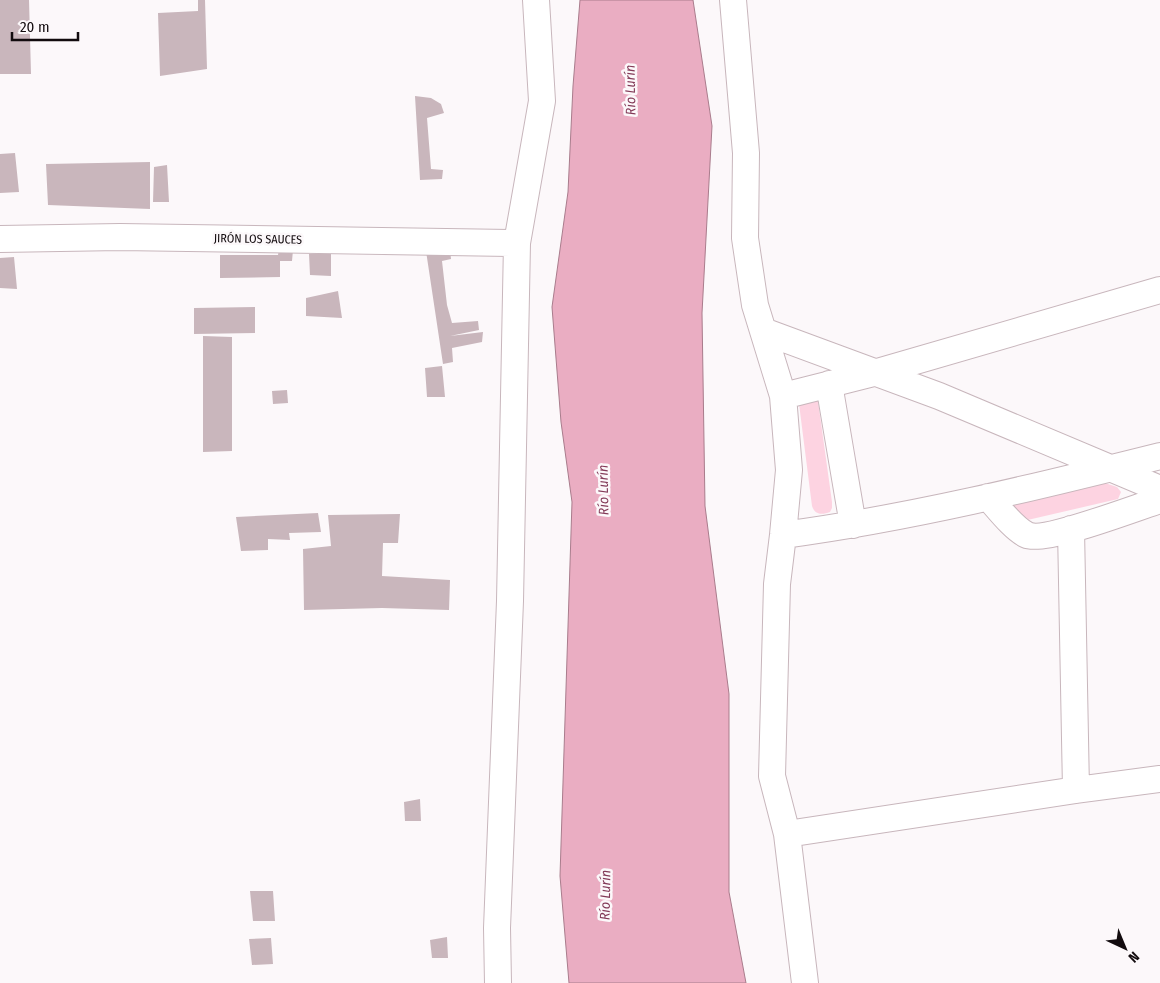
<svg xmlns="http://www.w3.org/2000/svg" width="1160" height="983" font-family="'Fira Sans Condensed',sans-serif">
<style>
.green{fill:#fdd3e1}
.water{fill:#eaadc2;stroke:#a97c8c}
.building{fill:#c9b6bc}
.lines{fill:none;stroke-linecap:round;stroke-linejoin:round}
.minor-casing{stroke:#c8b6bc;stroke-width:28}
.minor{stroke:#fff;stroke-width:26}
.labels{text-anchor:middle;stroke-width:5;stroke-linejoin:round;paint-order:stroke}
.street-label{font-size:12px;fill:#120b0e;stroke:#fcf8fa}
.water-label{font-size:14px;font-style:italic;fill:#833a58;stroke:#fcf8fa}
</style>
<rect width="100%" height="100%" fill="#fcf8fa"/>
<!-- green -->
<path class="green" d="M817,394L832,502V508L830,512C822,515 815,515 812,506L798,396Z
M1105,483L1117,487L1121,492L1118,499L1019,522L1014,505Z"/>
<!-- water -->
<path class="water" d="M580,0H693L712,126L702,313L705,506L729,694V892L746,983H569L560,876L572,502L561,422L552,307L568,192L573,86Z"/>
<!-- building -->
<path class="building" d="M0,0H29L31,74H0Z
M198,0H205L207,69L160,76L158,13L198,11Z
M415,96L431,98L441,104L444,113L427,118L431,169L443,170L442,179L420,180Z
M15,153L19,192L0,193V154Z
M150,162V209L48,205L46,164Z
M167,165L169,202H153L154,167Z
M279,249L293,250L292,261H280V277L220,278V255H278Z
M450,249L451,259L442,261L447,305L452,323L478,321L479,330L450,336L483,332L482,342L452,348L453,362L443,364L426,251Z
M331,253V276L310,275L309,254Z
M14,257L17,289L0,288V258Z
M338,291L342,318L306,316V298Z
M255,307V333L194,334V308Z
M203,336L232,337V451L203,452Z
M442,366L445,397H427L425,368Z
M287,390L288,403L273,404L272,391Z
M318,513L321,532L289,533L290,540L268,539V550L241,551L236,517Z
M400,514L398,543H383L382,576L450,580L449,610L382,608L304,610L303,549L331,546L328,515Z
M420,799L421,821H405L404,802Z
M250,891H273L275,921H253Z
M447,937L448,958H432L430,940Z
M271,938L273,964L252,965L249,939Z"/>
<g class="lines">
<defs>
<path id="minor" d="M733,0L746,153L745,238L755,305L783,396L789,470L783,535L777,584L772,776L787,834L805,983
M0,239L120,237L517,243
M763,331L939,396L1160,489
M829,384L853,525
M783,396L874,373L1160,290
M988,497C998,508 1014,529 1027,535C1045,543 1137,507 1160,500
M1071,529L1076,790
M783,535C910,518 1036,487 1160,456
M787,834L1076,790L1160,779
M498,983L497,928L510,601L517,243L542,101L536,0"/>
</defs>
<!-- minor casing -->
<use href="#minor" class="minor-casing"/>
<!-- minor -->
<use href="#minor" class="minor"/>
</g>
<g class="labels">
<!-- street labels -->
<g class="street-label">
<text transform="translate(258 239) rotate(1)" y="4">JIRÓN LOS SAUCES</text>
</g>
<!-- water labels -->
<g class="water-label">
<text transform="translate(630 90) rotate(-91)" y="5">Río Lurín</text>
<text transform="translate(603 490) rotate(-91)" y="5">Río Lurín</text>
<text transform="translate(605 895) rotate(-89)" y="5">Río Lurín</text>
</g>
</g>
<!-- north arrow -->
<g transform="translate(1125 948) rotate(136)" stroke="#fcf8fa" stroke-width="4" paint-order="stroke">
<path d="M0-4L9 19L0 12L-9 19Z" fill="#120b0e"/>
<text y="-8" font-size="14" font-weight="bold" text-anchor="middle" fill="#120b0e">N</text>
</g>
<!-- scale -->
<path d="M12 32v8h66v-8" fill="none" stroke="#120b0e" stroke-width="2.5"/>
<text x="20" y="32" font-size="15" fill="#120b0e" stroke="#fcf8fa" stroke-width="4" paint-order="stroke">20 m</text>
</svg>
